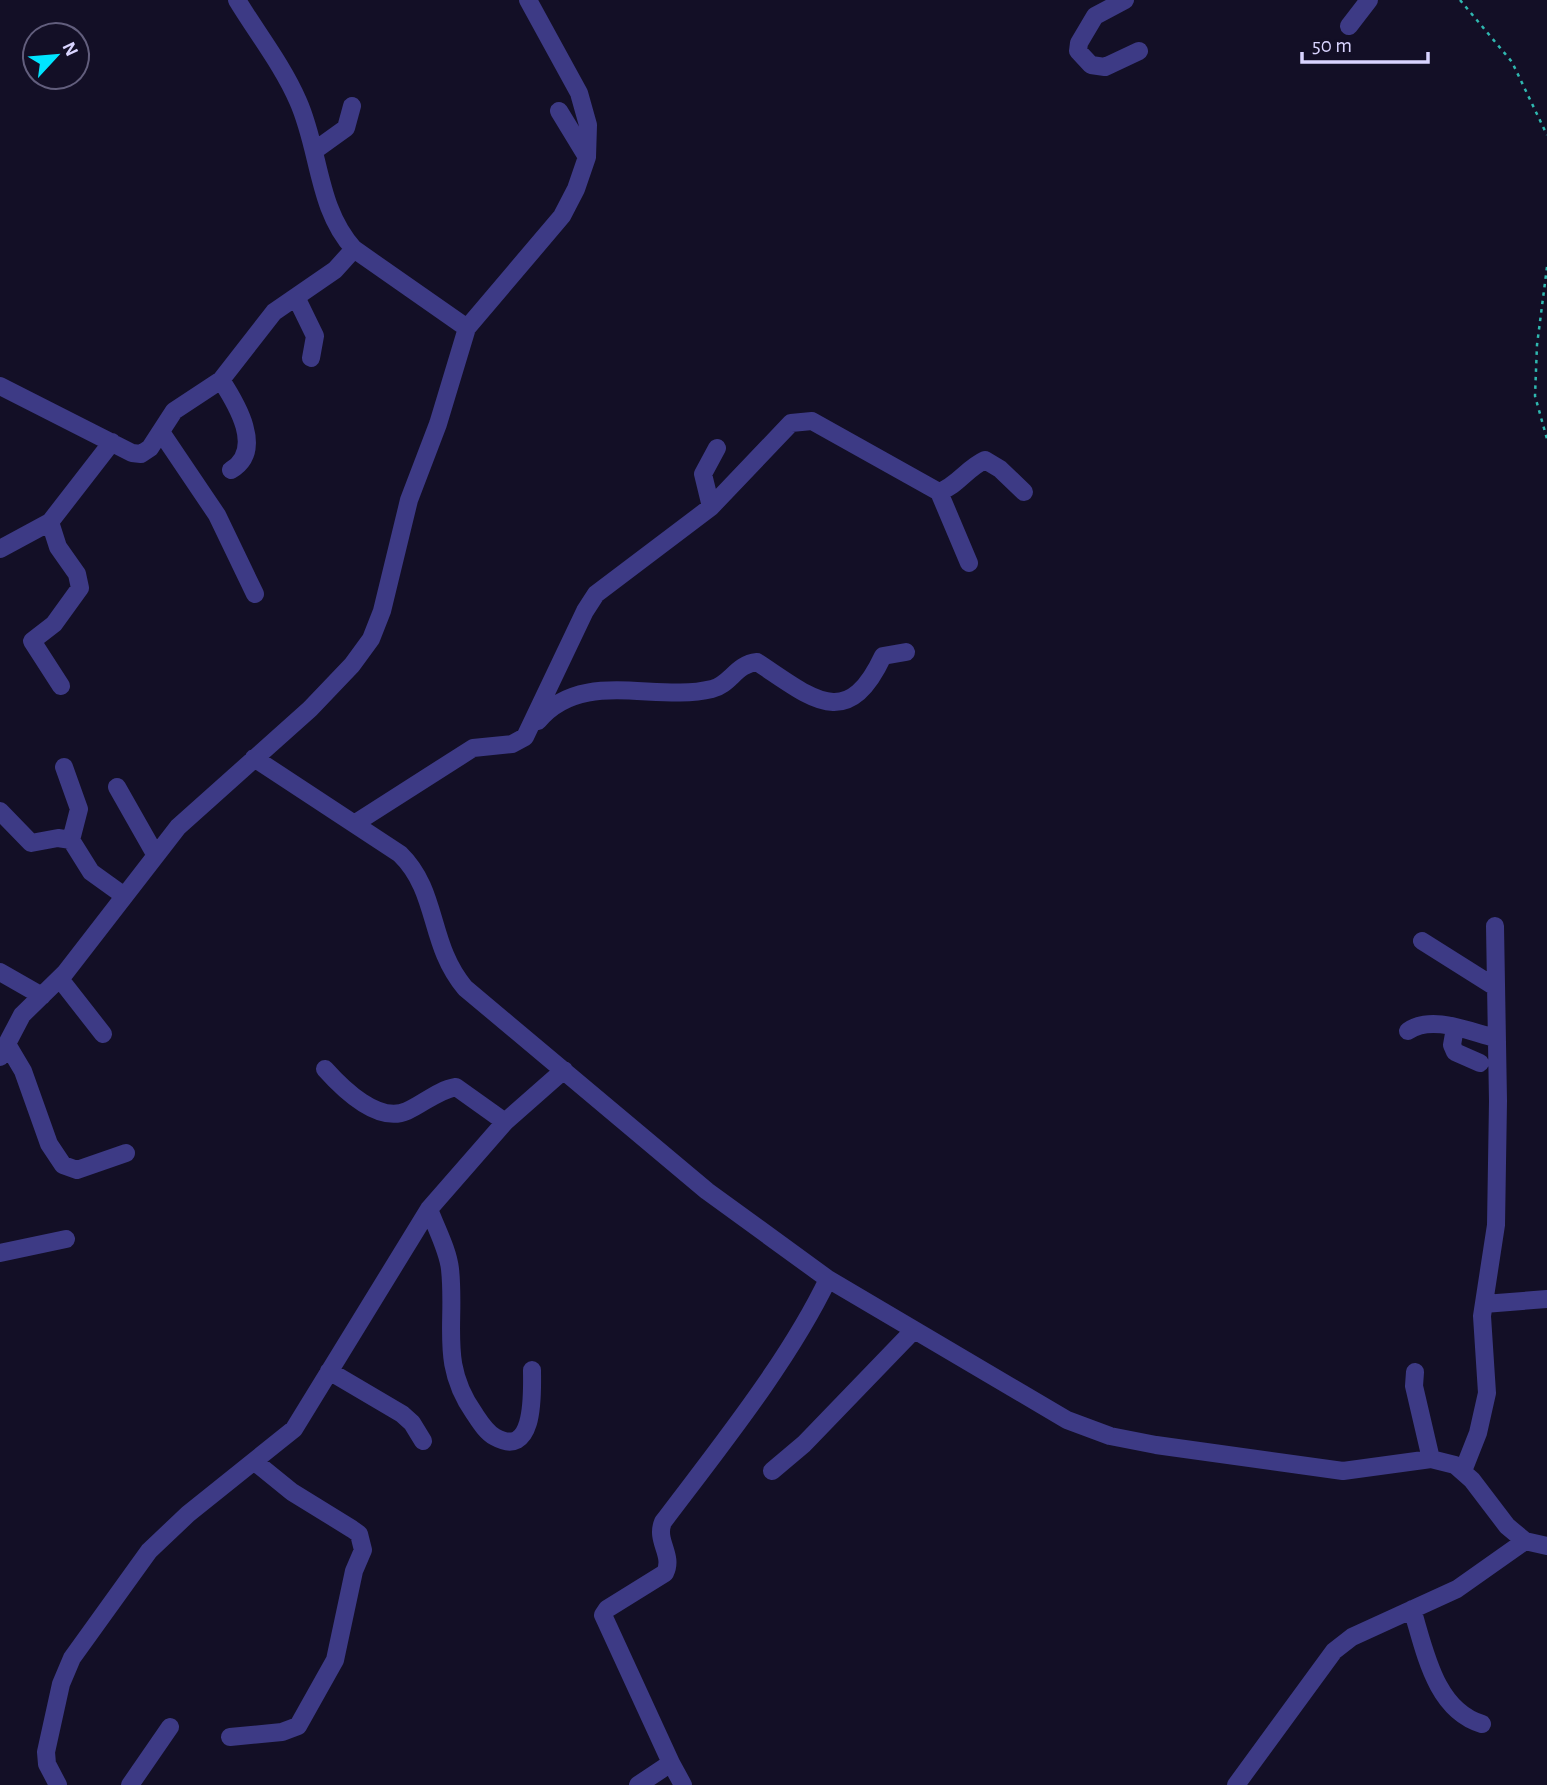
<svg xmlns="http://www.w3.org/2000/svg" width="1547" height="1785" font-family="'Alegreya Sans',sans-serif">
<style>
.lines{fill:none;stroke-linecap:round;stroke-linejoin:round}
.path{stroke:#2fb8b0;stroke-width:2.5;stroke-dasharray:3.5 5;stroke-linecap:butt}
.minor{stroke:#3d3a85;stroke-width:18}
</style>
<rect width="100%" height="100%" fill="#130f26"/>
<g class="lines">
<!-- path -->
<path class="path" d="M1460,0L1512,62L1547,135
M1547,267L1537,345L1535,396L1547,439"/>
<!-- minor -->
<path class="minor" d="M237,0C257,33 283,66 298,101C320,150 317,209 354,249L467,328
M1125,0L1095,16L1079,43L1078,51L1091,65L1105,67L1139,51
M1349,26L1369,0
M559,111L587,157
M314,151L346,128L352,106
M296,297L315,336L311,358
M221,380C236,403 265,450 231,470
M0,386L132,453L141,454L150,448L174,411L221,380L274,312L335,270L354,249
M161,432L217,515L255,594
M939,492L969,563
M711,507L703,474L717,448
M50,522L58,547L77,574L80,588L54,624L32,641L61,686
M0,549L50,522L112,442
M538,721C582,668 655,703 712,689C730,685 736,664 757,662C812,698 847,733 883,656L906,652
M254,758L400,854C439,892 428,944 465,988L707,1191L828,1279L1067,1420L1110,1436L1156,1445L1343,1471L1431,1459L1455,1465L1472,1480L1507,1526L1525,1541L1547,1546
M64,767L79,809L71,840
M117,787L155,854
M0,811L31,843L58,838L71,840L91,872L123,895
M354,824L473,748L512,744L525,737L585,611L596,594L711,507L791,423L812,421L939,492C957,486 967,468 985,460L1000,469L1024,492
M1422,941L1495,987
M0,972L42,996
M60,979L103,1034
M1455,1028L1452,1045L1455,1052L1480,1063
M1408,1031C1432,1014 1470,1032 1495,1038
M7,1044L23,1071L49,1144L63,1165L77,1170L126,1153
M0,1057L22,1015L65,973L178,827L310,709L352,665L371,639L382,611L409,500L438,424L467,328L562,216L576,189L587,157L588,125L579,93L528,0
M325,1069C342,1088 378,1124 407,1111C423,1104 438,1090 456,1087L505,1122
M429,1209C436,1228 448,1250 450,1269C456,1325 439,1363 474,1413C480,1422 486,1432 495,1437C536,1460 532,1390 532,1370
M0,1253L66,1239
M1484,1304L1547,1299
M329,1371L402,1414L412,1423L423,1441
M1415,1372L1414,1386L1431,1459
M772,1471L804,1444L914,1330
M1463,1471L1478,1433L1487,1393L1482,1316L1496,1225L1498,1101L1495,926
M1412,1609C1425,1651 1435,1710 1482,1724
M230,1737L282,1732L298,1726L335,1660L354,1571L363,1550L359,1534L352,1529L292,1492L255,1462
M671,1763L683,1785
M58,1785L47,1764L46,1752L61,1684L72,1658L149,1551L188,1514L294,1429L429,1209L505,1122L564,1070
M130,1785L170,1727
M638,1785L671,1763L603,1615L607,1609L665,1573C674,1555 655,1541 663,1522C718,1449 789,1361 828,1279
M1236,1785L1334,1651L1352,1637L1457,1589L1525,1541"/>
</g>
<!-- north arrow -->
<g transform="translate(56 56) rotate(64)"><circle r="33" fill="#130f26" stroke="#625e7d" stroke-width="2"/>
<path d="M0-5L12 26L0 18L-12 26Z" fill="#00e5ff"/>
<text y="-10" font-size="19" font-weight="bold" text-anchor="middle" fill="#d9d4ff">N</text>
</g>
<!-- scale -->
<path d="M1302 52v10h126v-10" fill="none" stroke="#d9d4ff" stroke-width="3.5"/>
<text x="1312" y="52" font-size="21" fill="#d9d4ff" stroke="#130f26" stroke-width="5" paint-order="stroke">50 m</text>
</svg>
